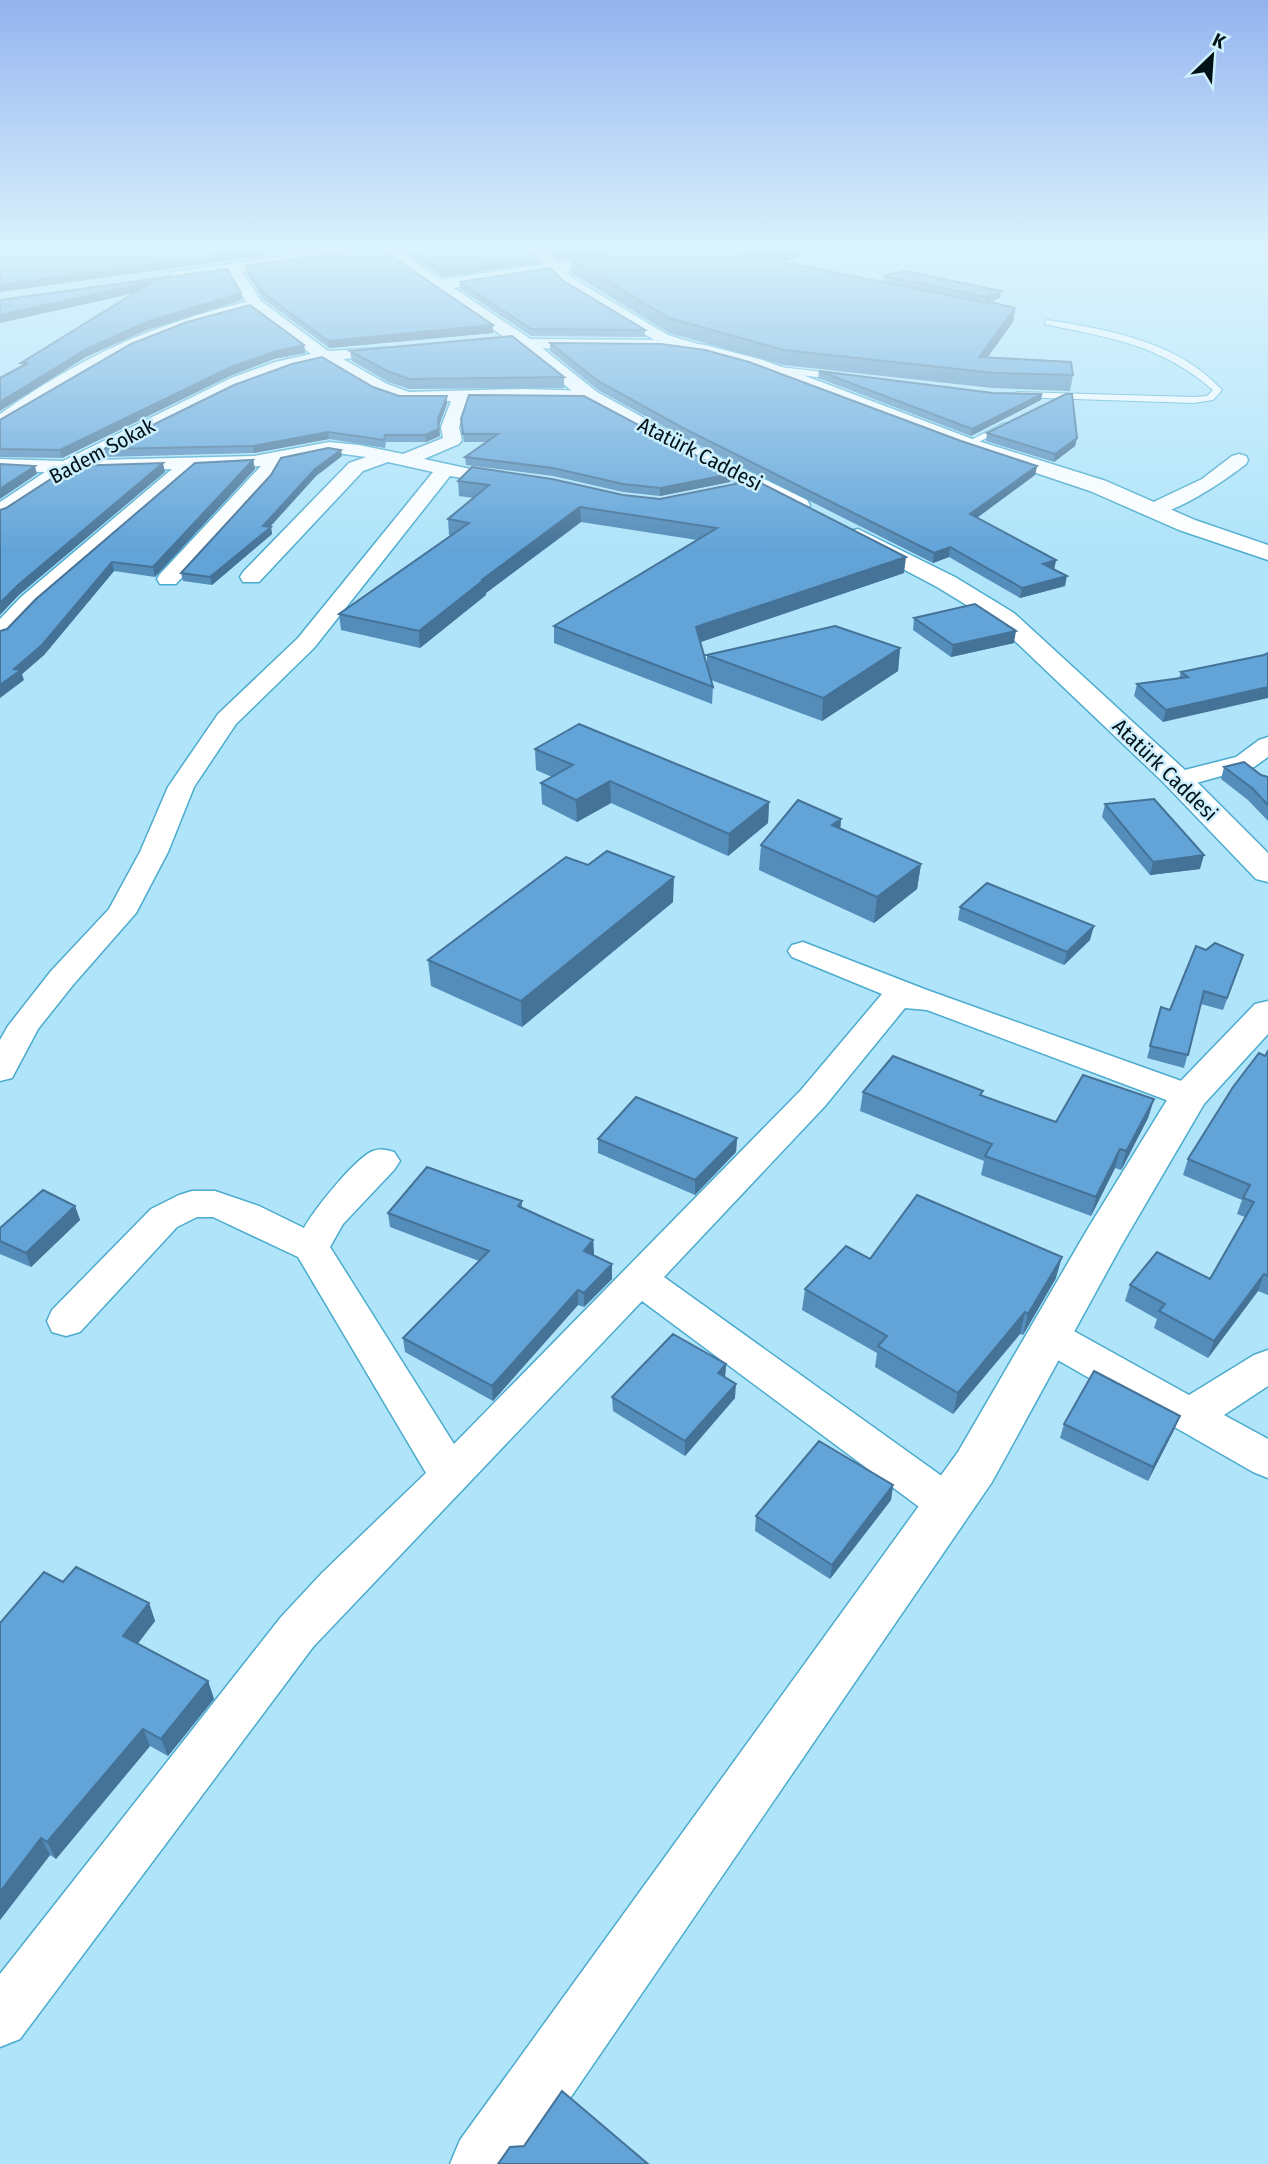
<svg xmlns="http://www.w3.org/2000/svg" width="1268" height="2164" font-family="'Fira Sans Condensed',sans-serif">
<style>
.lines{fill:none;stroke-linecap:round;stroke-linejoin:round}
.service-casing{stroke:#4babce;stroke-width:2}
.minor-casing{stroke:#4babce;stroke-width:3}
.tertiary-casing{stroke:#4babce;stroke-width:3}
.secondary-casing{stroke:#4babce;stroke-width:3}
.service{fill:#fff;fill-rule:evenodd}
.minor{fill:#fff;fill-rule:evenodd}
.tertiary{fill:#fff;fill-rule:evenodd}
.secondary{fill:#fff;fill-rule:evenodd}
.wall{fill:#548cba}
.shaded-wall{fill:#457297}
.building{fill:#62a3d8;stroke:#457297;stroke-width:2}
.labels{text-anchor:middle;stroke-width:5;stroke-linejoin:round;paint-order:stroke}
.far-street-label{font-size:21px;fill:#001118;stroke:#cceffd}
</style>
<rect width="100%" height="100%" fill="#afe4fa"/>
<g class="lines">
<defs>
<path id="service" d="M1047,320C1110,330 1177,341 1222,390L1213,400L1193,403L1015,397V393L1018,392L1193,397L1207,396L1213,390C1160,344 1110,338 1044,324Z
M771,366L841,374L845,377L841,380L768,371Z
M1004,423L1012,425L971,446L963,444Z"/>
<path id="minor" d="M527,249H542L574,279L668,335L711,348L713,351L705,356L656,341L564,285Z
M234,265L239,266L261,301L328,351L402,347L404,350L402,353L396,355L343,359L387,384L409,392L523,389L590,391L598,396L590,401L468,400L459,427L462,440L459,444L424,459L475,470L511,474L520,480L511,486L450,476L314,648L236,724L194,787L168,852L136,913L73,985L38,1029L12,1078L0,1081V1040L8,1026L51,971L109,909L140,852L168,787L218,714L298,638L433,472L388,462L363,471L259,582H243L240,577L243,572L349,463L366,457L329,452L279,463L280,466L270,480L176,584H160L157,579L160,574L261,466L195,469L37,607L8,637L0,639V619L21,597L172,469L72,472L7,515L0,517V502L45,472L0,471V459L63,461L231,378L275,362L311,354L252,309L187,327L131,349L88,372L0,427V414C78,358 153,324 246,302L227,269ZM323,361L375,392L401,401H451L441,427L443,438L403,454L359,445L329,442L254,456L94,460C168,423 241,378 323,361Z
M1239,454L1246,456L1248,460L1246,464C1227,479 1168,520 1145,514L1142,510L1145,506L1202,479L1232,456Z
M1268,737V757L1254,767L1178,788L1169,786L1165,780L1169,774L1236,757L1259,740Z
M803,942L927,990L1201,1088L1206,1096L1201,1104L1189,1107L1177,1104L927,1010L905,1008L825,1106L664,1277L964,1492L971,1505L964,1518L949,1523L934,1518L642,1301L313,1647L20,2039L0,2047V1974L281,1617L322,1573L426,1473L298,1257L213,1217H197L177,1227L80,1332L66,1336L52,1332L47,1321L52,1310L151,1209L179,1195L192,1191H215L259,1206L304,1228C314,1210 355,1158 373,1151C381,1148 386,1150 394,1152L400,1161L394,1170L343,1224L330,1247L454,1444L801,1090L882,994L792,957L788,951L792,945Z
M1049,1321L1063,1325L1189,1395L1254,1355L1268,1350V1386L1224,1415L1268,1439V1478L1253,1472L1035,1347L1029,1336L1035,1325Z"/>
<path id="tertiary" d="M332,249H371L363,254L175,282L167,277L175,272Z
M647,249H685L677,254L438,290L430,285L438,280Z
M526,339L661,340L705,345L763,360L975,440L1106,481L1195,520L1268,545V560L1179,530L1090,491L961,448L749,368L705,356L661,350L520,348L517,344Z
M1268,1001V1034L1204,1104L1121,1246L992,1482L525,2164H450L460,2140L958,1452L1087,1230L1175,1087L1255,1004Z"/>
<path id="secondary" d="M377,249H395L532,340L597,392L682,439L807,500L810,505L807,510H791L668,447L583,400L520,348Z
M858,529L955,577L1014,613L1185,770L1268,853V882L1256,879L1163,782L996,623L937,587L850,541L846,536L850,531Z"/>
</defs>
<!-- service casing -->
<use href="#service" class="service-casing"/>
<!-- minor casing -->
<use href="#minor" class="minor-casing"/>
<!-- tertiary casing -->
<use href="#tertiary" class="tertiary-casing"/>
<!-- secondary casing -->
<use href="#secondary" class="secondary-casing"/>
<!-- service -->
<use href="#service" class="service"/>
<!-- minor -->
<use href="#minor" class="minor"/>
<!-- tertiary -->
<use href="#tertiary" class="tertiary"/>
<!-- secondary -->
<use href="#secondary" class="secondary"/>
</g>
<!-- wall -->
<path class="wall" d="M400,249H530L537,263L442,277Z
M546,249H630L557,260Z
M635,249H801V255L784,262L883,282L884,276L1000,298L987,303L1015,308L1013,322L987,358L1073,375L1070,391L992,388L783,365L669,333L571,273V259Z
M363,250L493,325V333L329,348L263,299L247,273L245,266Z
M562,280L645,330V337L531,336L460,289V282Z
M550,343L961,441L1037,466L1035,475L977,518L1056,560L1054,569L1065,586L1020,598L949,557L933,563L683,437L598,390L550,351Z
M304,345L305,353L274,359L230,376L62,458L0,457V420Z
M350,351L564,377V388L409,389L388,382L352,361Z
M819,371L993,393L1042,394L1041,400L971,436L818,378Z
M373,387L399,396L447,404L439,425L440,436L426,442H386L385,448L329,439L254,453L105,457L104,449Z
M461,419L730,482L660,496L623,492L553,476L466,465L465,457L486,442H464Z
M987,433L1077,438L1075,446L1054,462L986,441Z
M342,456L316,476L270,527H271L272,534L212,585L183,581L181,573L271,475Z
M253,460L255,469L155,577L114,571L44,655L22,674L24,680L7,629Z
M472,467L904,573L700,642L707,665V655L900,648L898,671L822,721L711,680L713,687L712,704L554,643V626L697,540L581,522L486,593V595L420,648L341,630L339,614L451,535H449L448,519L474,498L459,496L458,481Z
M914,618L1014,643L951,657L913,630Z
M1264,655L1163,722L1134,696L1137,684L1179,678L1181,672Z
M535,749L769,802L768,823L728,856L611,803L577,822L542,804L541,783L552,777L536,770Z
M1224,767L1268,777V821L1248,800L1221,779Z
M1105,804L1200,869L1150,875L1102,817Z
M841,819L840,829L921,864L917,889L874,923L759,870L761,845Z
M588,865L673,902L522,1027L431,986L428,960Z
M960,907L1090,940L1064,965L958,920Z
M1239,967L1223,1010L1201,1004L1184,1068L1147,1058L1161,1007L1170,1010Z
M1268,1051V1295L1258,1291L1208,1358L1154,1328L1157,1319L1125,1301L1130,1285L1210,1279L1245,1217L1237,1214L1242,1200L1183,1175L1188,1159Z
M863,1092L982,1096L1056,1122L1154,1099L1148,1118L1123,1167L1121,1170L1115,1168L1091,1216L981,1175L984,1161L860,1111Z
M737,1138L736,1152L695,1195L598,1153V1139Z
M522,1201V1208L593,1240L594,1254L593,1255L612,1279L584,1307L578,1305L493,1401L405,1352L403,1338L479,1261L390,1227L388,1213Z
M75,1206L80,1220L31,1267L0,1254V1228Z
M870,1259L1056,1278L1023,1335L1020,1334L953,1414L875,1367L877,1353L802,1310L805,1289Z
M726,1364L725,1377L735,1398L685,1456L613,1411L612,1397Z
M1180,1416L1174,1430L1148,1481L1060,1438L1064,1424Z
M893,1485L891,1500L830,1579L755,1531L756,1516Z
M63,1582L149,1603L155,1621L137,1644L208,1681L214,1699L168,1756L150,1746L56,1859L50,1855L0,1920V1623Z"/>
<!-- shaded-wall -->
<path class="shaded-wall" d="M263,249H312L0,292V285Z
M584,249H630L557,260V253Z
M801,249V255L782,263L783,256Z
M537,256V263L442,277L441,270Z
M152,282L153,289L0,323V315Z
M1001,291L1000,298L985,304L986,297Z
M241,293L242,300L147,330L86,357L0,411V402L85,350L146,322Z
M1015,308L1013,322L977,372L979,357Z
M493,325V333L329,348L328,341Z
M304,345L305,353L274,359L230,376L62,458L60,450L229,368L273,352Z
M1042,394L1041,400L971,436L972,429Z
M447,396V404L439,426L438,419Z
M439,429L440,436L426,442L425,435Z
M328,432L329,439L254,453L253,446Z
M1077,438L1075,446L1054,462L1055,454Z
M341,450L342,456L316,476L266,531L271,527L272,534L212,585L210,577L263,526L315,469Z
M253,460L255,469L155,577L153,567Z
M163,463L165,472L19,595L0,615V603L17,586Z
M35,466L37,474L0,499V489Z
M1037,466L1035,475L968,524L970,514Z
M731,474L730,482L660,496V488Z
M580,507L581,522L486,593V595L420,648L419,631L483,579Z
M950,547L949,557L933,563L934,553Z
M906,557L904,573L695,644L696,627Z
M1056,560L1054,570L1043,564Z
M112,562L114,571L44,655L22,674L24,680L0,698V685L14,669Z
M1067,576L1065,586L1020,598L1022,588Z
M1016,631L1014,643L951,657L953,645Z
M900,648L898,671L822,721L823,698Z
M1268,687V698L1163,722L1166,710Z
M610,781L611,803L577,822L576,800Z
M769,802L768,823L728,856L729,834Z
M841,819L839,843L832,825Z
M1204,855L1200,869L1150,875L1153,862Z
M921,864L917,889L874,923L877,897Z
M674,877L673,902L522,1027L521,1001Z
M1094,926L1090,940L1064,965L1067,952Z
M1154,1099L1148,1118L1121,1170L1126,1151Z
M737,1138L736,1152L695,1195V1180Z
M1120,1149L1115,1168L1091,1216L1096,1197Z
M75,1206L80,1220L31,1267L26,1253Z
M593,1240L594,1254L584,1266V1251Z
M1062,1257L1056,1278L1023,1335L1028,1314Z
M612,1264V1279L584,1307V1293Z
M1264,1274L1258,1291L1208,1358L1214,1341Z
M578,1290V1305L493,1401L492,1386Z
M1025,1312L1020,1334L953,1414L958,1393Z
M726,1364L725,1378L718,1373Z
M736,1384L735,1398L685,1456V1441Z
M1180,1416L1174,1430L1148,1481L1153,1467Z
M893,1485L891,1500L830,1579L832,1565Z
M149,1603L155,1621L130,1654L123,1636Z
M208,1681L214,1699L168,1756L161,1739Z
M143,1729L150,1746L56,1859L47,1842Z
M41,1838L50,1855L0,1920V1892Z"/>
<!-- building -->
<path class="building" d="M0,249H263L0,285Z
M364,249H381L493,325L328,341L262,292L245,266Z
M409,249H530L537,256L441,270Z
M553,249H584L557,253Z
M635,249H718L987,303L991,302L1015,308L979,357L1071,362L1073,375L994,373L784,350L669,318L571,259Z
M749,249H800L783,256Z
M550,268L562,280L645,330L531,329L460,282Z
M227,269L241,293L146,322L85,350L0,402V378L28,363H21L152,282L0,315V300Z
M905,271L1001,291L986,297L884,276Z
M250,305L304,345L273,352L229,368L60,450L0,449V420L131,344L187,322Z
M512,336L564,377L409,379L387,371L350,351Z
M550,343L661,344L705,350L749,362L961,441L1037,466L970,514L1056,560L1043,564L1067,576L1022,588L950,547L934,553L683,428L598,381Z
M322,357L373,387L399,396H447L438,419L439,429L425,435H385L384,440L328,432L253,446L104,449L234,385L292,364Z
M819,371L993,393L1042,394L972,429Z
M1066,394H1072L1077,438L1055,454L987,433Z
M469,395L584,396L731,474L660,488L623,484L553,468L465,457L498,434H463L461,419Z
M328,448L341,450L315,469L263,526L271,527L210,577L181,573L271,475L281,458Z
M253,460L153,567L112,562L42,645L14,669L21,670L0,685V631L7,629L36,599L195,463Z
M163,463L17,586L0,603V510L6,508L71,466Z
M0,464L35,466L0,489Z
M472,467L552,479L623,495L660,499L755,480L906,557L696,627L713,687L554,626L717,528L580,507L483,579H485L419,631L339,614L469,523L448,519L489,485L458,481Z
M975,604L1016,631L953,645L914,618Z
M835,626L900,648L823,698L707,655Z
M1268,653V687L1166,710L1137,684L1188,677L1181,672L1264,655Z
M579,724L769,802L729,834L610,781L576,800L541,783L573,765L535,749Z
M1244,762L1261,775L1268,777V805L1252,788L1224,767Z
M1154,799L1204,855L1153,862L1105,804Z
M798,800L841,819L832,825L921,864L877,897L761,845Z
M607,851L674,877L521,1001L428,960L566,857L588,865Z
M987,883L1094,926L1067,952L960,907Z
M1215,943L1243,955L1227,998L1204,991L1188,1055L1150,1046L1161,1007L1170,1010L1196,946L1206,950Z
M1268,1051V1276L1264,1274L1214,1341L1159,1311L1165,1304L1130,1285L1157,1252L1210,1279L1254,1202L1243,1198L1250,1185L1188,1159L1233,1087L1259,1053L1265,1056Z
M893,1056L983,1091L980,1095L1056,1122L1083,1075L1154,1099L1128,1148L1126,1151L1120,1149L1096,1197L985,1156L992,1144L863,1092Z
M636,1097L737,1138L695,1180L598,1139Z
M427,1167L522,1201L518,1206L593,1240L584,1251L612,1264L584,1293L578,1290L492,1386L403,1338L489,1251L388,1213Z
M43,1190L75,1206L26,1253L0,1241V1228Z
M917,1195L1062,1257L1028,1314L1025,1312L958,1393L878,1346L887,1336L805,1289L846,1246L870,1259Z
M673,1334L726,1364L718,1373L736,1384L685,1441L612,1397Z
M1094,1371L1180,1416L1153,1467L1064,1424Z
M819,1441L893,1485L832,1565L756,1516Z
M76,1567L149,1603L123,1636L208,1681L161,1739L143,1729L47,1842L41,1838L0,1892V1623L44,1572L63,1582Z
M562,2091L648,2164H498L510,2147L524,2146Z"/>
<!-- sky -->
<linearGradient id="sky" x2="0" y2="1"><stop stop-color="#93b3ef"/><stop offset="0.45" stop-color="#dbf3fd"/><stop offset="1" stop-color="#dbf3fd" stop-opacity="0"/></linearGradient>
<rect width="1268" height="552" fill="url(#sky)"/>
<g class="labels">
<!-- far-street labels -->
<g class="far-street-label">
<text transform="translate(102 451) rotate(-28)" y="7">Badem Sokak</text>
<text transform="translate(700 454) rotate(27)" y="7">Atatürk Caddesi</text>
<text transform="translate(1165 770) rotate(44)" y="7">Atatürk Caddesi</text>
</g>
</g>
<!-- north arrow -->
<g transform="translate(1212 56) rotate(25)" stroke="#cceffd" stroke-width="5" paint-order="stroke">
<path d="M0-5L12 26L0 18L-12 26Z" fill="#001118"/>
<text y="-10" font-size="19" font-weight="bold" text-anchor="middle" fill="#001118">K</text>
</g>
</svg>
